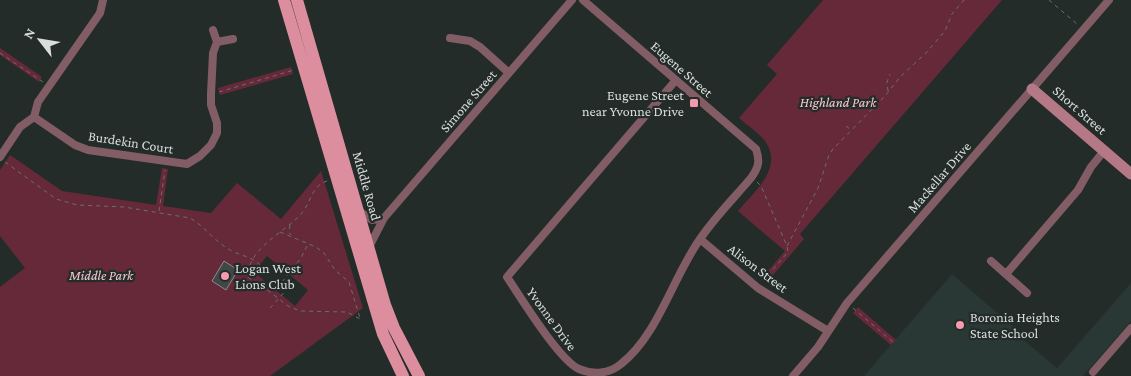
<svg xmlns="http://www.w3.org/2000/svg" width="1131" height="376" font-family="'Crimson Pro',serif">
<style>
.built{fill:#293735}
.green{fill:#66293a;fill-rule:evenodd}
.building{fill:#404746;stroke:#868e8d}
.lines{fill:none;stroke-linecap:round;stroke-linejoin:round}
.path{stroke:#69706e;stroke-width:1;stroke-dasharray:4 4;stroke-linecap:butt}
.street{stroke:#835d65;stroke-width:8}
.secondary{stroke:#b57886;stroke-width:11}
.primary{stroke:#dc8e9f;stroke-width:12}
.poi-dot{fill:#f29aae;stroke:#242c2a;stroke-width:2}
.labels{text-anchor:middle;stroke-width:4.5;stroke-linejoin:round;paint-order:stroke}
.street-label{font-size:14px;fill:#d9dedd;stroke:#242c2a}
.poi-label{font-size:14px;fill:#d9dedd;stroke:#242c2a;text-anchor:start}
.park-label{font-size:14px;font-style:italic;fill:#f7c6d0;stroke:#242c2a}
</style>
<rect width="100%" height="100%" fill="#242c2a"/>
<!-- built -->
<path class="built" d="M952,274L1015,328L1013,331L1057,368L1131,283V321L1083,376H864Z"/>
<!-- green -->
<path class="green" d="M823,0H1002L800,234L804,239L768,281L763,277L785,251L738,211C754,192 784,168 765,141C759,133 747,125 739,118L777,74L767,65Z
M0,48L42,77L39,82L0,55Z
M291,67L293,74L220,95L218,88Z
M10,155L62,191L156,205L162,168L168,169L163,206L211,213L237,183L281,219L321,171L363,308L270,376H0V287L25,268L0,236V170ZM267,256L308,290L295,306L254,272Z
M858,307L896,340L891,345L853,313Z"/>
<!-- building -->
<path class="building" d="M224,261L238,270L226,290L212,281Z"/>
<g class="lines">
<!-- path -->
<path class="path" d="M1049,0L1077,24
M0,53L43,82
M888,91L887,82L890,74
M219,92L294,70
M846,126L851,130
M5,162L56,199L77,205L124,207L190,218C206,227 216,244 234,252C245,257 253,257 261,266
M327,181C312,185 311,202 302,213C286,232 247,248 248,277L254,282L261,285L288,306L300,311L347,312L360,319
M757,182L761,186L787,246L788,252L763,281
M159,211L165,170
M290,225L289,232L291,235
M280,232L316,247L324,253L335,270L349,282L360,318
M787,246L818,188L829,155L833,149L885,96L900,77L926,53L945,31L952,14L964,0
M282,282L301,258L308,244
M270,308L289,287
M853,308L894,343"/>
<!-- street -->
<path class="street" d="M583,0L756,149C760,161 759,167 751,178C734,198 715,217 700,239C673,277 658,335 621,364C609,374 593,375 579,369C559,360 521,298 507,277L676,80
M450,38L470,41L480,47L509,73
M217,42L233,39
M34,117L75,145L88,150L187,164L200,156L211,145L217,133V123L211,105V94L213,53L217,42L213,30
M0,157L20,127L34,117L38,102L100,13L103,0
M359,211L372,220L384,218
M700,239L758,288L828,331
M369,247L384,218L572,0
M991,261L1027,293
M1006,274L1078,190L1091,167L1104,151
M1093,372L1131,328
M793,376L818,347L847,303L1109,0"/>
<!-- secondary -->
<path class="secondary" d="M1032,89L1131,174"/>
<!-- primary -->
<path class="primary" d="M284,0L383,334L403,376
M297,0L385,305L394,328L419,376"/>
</g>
<!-- markers -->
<g class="poi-dot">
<rect x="689" y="98" width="10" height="10" rx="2.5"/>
<circle cx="225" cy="276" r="5"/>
<circle cx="960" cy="325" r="5"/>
</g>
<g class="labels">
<!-- street labels -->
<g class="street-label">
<text transform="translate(682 69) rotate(41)" y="5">Eugene Street</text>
<text transform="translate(468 101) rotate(-49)" y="5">Simone Street</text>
<text transform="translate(1080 110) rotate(41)" y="5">Short Street</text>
<text transform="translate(131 142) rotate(9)" y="5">Burdekin Court</text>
<text transform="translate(939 177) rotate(-49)" y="5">Mackellar Drive</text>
<text transform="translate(367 186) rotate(74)" y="5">Middle Road</text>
<text transform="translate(758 268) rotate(37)" y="5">Alison Street</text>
<text transform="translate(552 319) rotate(54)" y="5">Yvonne Drive</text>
</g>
<!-- poi labels -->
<g class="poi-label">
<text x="684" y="100" text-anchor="end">Eugene Street<tspan x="684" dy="16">near Yvonne Drive</tspan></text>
<text x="235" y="273">Logan West<tspan x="235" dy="16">Lions Club</tspan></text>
<text x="970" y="322">Boronia Heights<tspan x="970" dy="16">State School</tspan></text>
</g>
<!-- park labels -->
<g class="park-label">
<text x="838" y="107">Highland Park</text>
<text x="101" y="280">Middle Park</text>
</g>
</g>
<!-- north arrow -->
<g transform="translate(40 40) rotate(301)" stroke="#242c2a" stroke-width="4" paint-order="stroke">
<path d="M0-4L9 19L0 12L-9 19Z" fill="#d9dedd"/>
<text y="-8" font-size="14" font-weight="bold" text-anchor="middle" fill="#d9dedd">N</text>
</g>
</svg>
